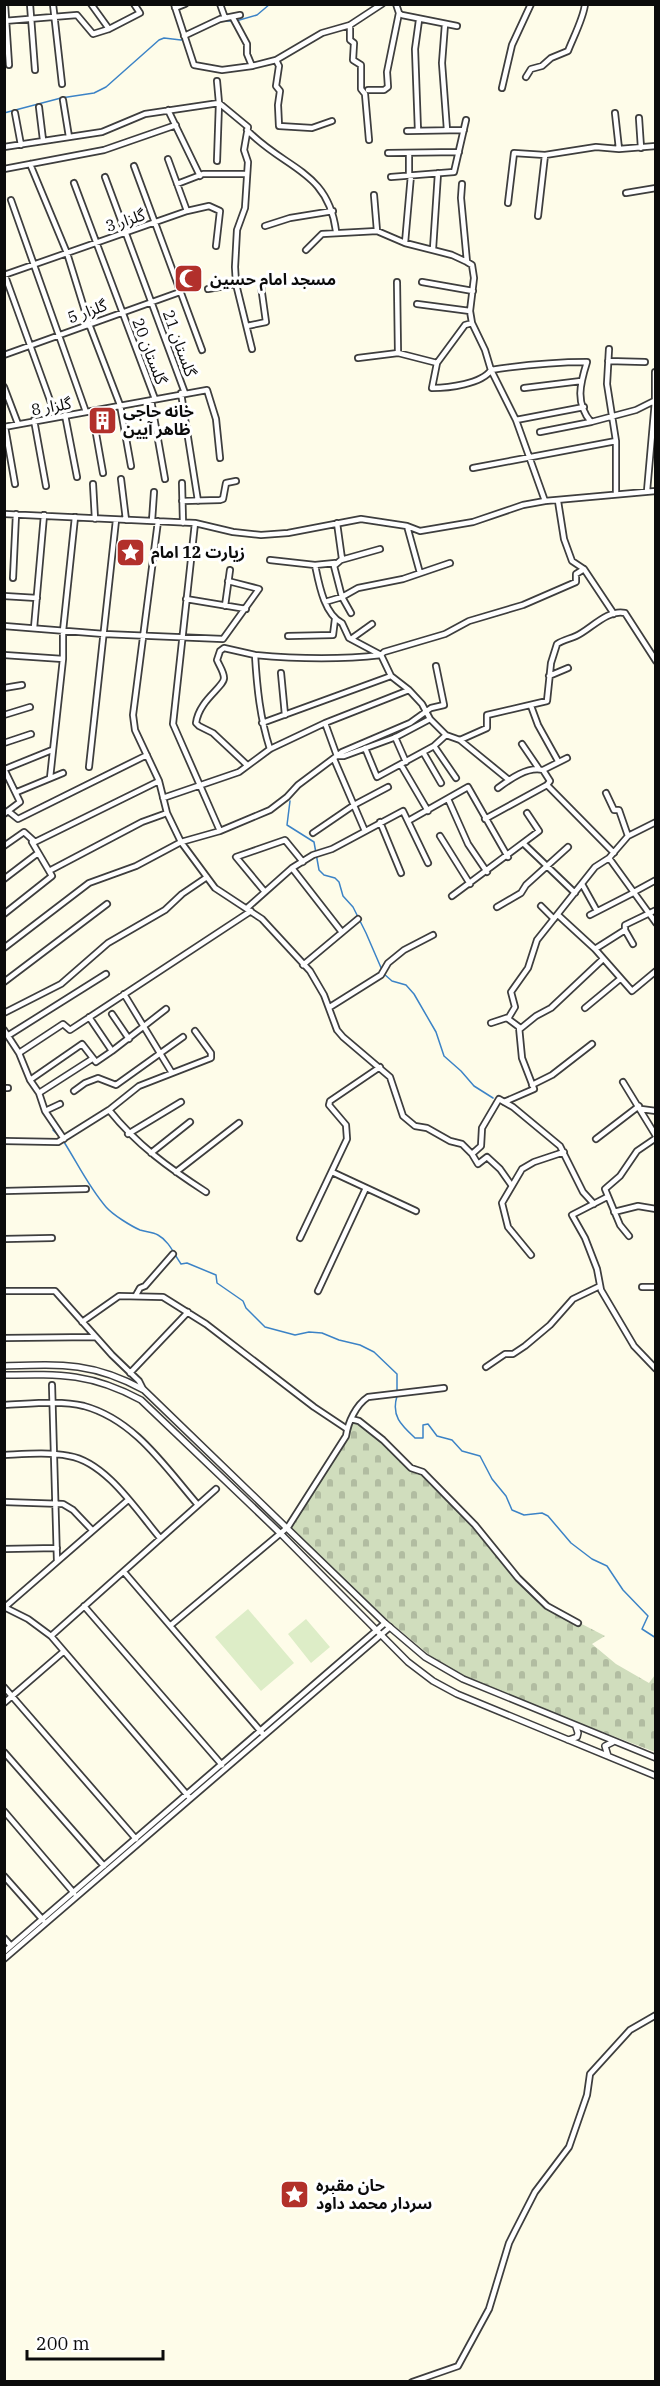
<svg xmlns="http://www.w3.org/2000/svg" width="660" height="2386" font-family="'IBM Plex Serif','Noto Sans Arabic',serif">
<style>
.cemetery{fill:url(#cemetery-stones)}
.pitch{fill:#ddedc7}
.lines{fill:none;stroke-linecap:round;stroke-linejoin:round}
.stream{stroke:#3c83c6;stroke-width:1.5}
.minor-casing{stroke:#3e3e3e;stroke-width:8}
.tertiary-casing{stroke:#3e3e3e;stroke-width:8}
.minor{stroke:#fff;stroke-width:4.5}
.tertiary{stroke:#fff;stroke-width:5}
.labels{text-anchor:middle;stroke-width:6;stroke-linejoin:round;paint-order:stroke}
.street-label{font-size:16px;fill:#0b0b0b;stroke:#fff}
.poi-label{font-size:16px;font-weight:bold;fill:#0b0b0b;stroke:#fff;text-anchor:start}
</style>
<defs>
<pattern id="cemetery-stones" width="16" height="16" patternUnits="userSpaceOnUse" patternTransform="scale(1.5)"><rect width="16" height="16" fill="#d0ddbd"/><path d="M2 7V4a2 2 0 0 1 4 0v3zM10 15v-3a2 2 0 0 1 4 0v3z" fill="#b1bca1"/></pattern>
</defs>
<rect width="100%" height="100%" fill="#fefce9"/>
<!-- cemetery -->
<path class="cemetery" d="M351,1419L359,1421L411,1468L423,1472L475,1525L496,1552L547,1606L605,1636L592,1644L616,1664L649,1683L655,1675V1752L498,1692L439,1663L390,1622L288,1527L345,1436Z"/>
<!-- pitch -->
<path class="pitch" d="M248,1609L294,1663L261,1691L215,1637Z
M306,1619L330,1647L311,1663L288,1634Z"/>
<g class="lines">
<!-- stream -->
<path class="stream" d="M221,21H232
M236,21L257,15L270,4
M4,113L61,98L94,93L106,87L159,40L164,38L181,40L204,29
M290,801L287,825L314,842L319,870L324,875L335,878L339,882L343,896L353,907L366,933L382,970
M384,974L392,981L406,985L414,994L436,1032L444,1056L461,1071L474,1086L493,1098
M514,1111L543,1134
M53,1130L60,1137
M64,1142C78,1164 88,1186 106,1207C113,1215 131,1226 140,1230C146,1232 153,1232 158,1235C169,1241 174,1254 181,1264L187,1263L216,1275L217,1283L243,1301L246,1308L265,1327L295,1335L309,1332L322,1333L339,1340L360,1345L374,1352L397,1374V1392
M553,1143L559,1149
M397,1396C391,1416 401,1425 415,1438H423V1425L428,1424L437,1436L452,1440L462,1451L480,1456L492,1479L506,1496L512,1510L524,1515L542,1513L548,1516L571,1543L592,1559L607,1566L623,1590L648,1616L642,1629L656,1638"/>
<defs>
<path id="minor" d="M5,4L9,65
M30,4L35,70
M53,4L62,84
M91,4L109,29
M174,4L194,65L222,70L252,66L276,60L322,33L350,25L382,4
M220,4L225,18
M396,4L399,13L402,15L457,26
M175,8L185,4
M233,18L247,44V54L252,66
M4,21L77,15L93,34L109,29L140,13L134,4
M445,24L442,63L447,130
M350,25V40L354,43L353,60L361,65V89L365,94L369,140
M184,36L220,19L240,15
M276,60L279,66L276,86L280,91L278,105L279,126L312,128L332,121
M526,77L531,69L542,66L551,58L568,51C573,38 584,17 585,4
M217,81L219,103L217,161
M502,88L512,45L531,4
M368,90H384L388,87L387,72L399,13
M63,100L69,137
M39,107L43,140
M168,110L200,176
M15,113L21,145
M615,113L619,149
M639,118L641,148
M247,130C284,169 328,170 336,231
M407,131L464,130
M418,131L415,49L419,20
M4,147L102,132L145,114L219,103L248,127L244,150L248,162L245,208L237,230L235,267L236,284L252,349
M388,153L459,152
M409,153V175
M168,159L187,211
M30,164L67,253L89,324L120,405L131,466
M134,166L202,350
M4,169L104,150L176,125
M105,177L185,393
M391,177L454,172L466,120
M74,183L155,399
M177,184L203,174H247
M462,184L461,198L467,262L472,265L474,278L470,311L472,323L485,350L491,370L516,420L545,501
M626,193L656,188
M374,195L377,231
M11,200L86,412
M508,203L514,153L545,155L596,147L619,149L656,146
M538,216L545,155
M265,226L290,218L333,211
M405,243L411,175
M433,249L438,173
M306,250L322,234L377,231L405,243L452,255L467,262
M4,273L56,417
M4,275L187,211L209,206L220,211L216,246
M397,282L398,353
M422,282L473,291
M208,289L236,284
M417,304L470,311
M472,323L465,325L437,363L432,388C448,388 482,384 491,370C523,365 555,362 587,362C580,384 575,403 591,422L636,410L656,400
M247,326L266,322L261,286
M609,349L607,384L616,441V493
M4,355L180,292
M358,358L398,353L437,363
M608,361L645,362
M4,387L18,424
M524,388L581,381
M181,393L198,501
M151,400L165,479
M92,411L103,473
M65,415L77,477
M34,420L46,486
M516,420L584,407
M4,427L207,390L216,419L220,458
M5,427L15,484
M540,432L591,422
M473,468L616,441
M121,479L126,520
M182,483L183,523
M93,484L95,519
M647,491L655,401V372
M182,501L220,500L223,499L226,483L236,481
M558,501L564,539L572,561L584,569L614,614
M4,514L195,523L233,532L261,535L288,533L361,519L407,526L420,531L473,522L523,505L545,501L656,491
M152,521L154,492
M158,521L133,715L135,730L159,781L167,813L181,842L215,888L262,919L310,971L324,995L337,1030L343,1037L390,1077L403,1116L415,1126L427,1128L450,1141L462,1144L472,1154L478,1164L487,1157L500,1169L512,1186
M195,523L173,724L220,831
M337,523L342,559L334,566L342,597L351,613
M407,526L420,573
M270,560L315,565L335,563
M341,560L380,549
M315,565C319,584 324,614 342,623L349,638L381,655L384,652L445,634L469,621L523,605L576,582V574L584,569
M13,578L16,514
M4,596L37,598
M186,599L246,609
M325,602L342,597L358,588L403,579L450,563
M225,606L230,570
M4,626L104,634L223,639L259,589L228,581
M34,628L44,515
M288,636L333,635L335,619
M351,639L372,624
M4,655L63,659
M281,673L285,715
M549,676L568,668
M4,688L22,685
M409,690L422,704L430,719L446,735L460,740L509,780
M531,706L538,725L558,761
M4,715L30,707
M262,723L391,676
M325,723L337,756H344L396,737L430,719
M395,737L406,762
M460,740L487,728V715L547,701L551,663L557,644C563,640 569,639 576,636C590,630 607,609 625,613L656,661
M4,743L31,734
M522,744L539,769
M434,746L456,778
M365,748L377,777L434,746L446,735
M423,752L441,783
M334,759L365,831
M246,764L213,733L199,726L196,723C199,700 224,687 224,678C224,672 219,665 217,660L220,651L224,648L255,655
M401,765L428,811
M89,767L116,520
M4,769L20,802L4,814
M5,769L52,750
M543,770L567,758
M50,778L63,659V631L75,517
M547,785L614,853
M498,788C510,779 528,766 543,770L550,781L547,785
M17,792L63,773
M606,793L614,810H619L628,836
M163,798L239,772L270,749L325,723L409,690L391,676L381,655C338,660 298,659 255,655C257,688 260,718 270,749
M448,799L468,844L487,872
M8,811L18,819L147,755
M485,819L547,785
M408,821L468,787L508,857
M380,822L401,873
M313,833L354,805L388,787
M440,836L470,884
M524,844L575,893
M4,846L24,832L35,842L159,781
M609,858L656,923
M292,868L341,931
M49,871L142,822L167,813
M4,879L38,853
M582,884L597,911
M265,892L236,857L285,840L303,862
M634,892L656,880
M452,896L539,831L527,813
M541,906L554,919
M497,907L521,893L526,885L568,847
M247,908L292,868L313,855L332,849L403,811L428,863
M4,914L52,876L32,842
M558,915L595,949L632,991L656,971
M590,915L633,893
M625,930L633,944
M4,948L89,883L136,866L181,842L220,831L270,810L287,797L298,785L342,752L410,723L431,708L444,705L436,666
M595,949L625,930V925L656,910
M303,965L358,919
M4,982L107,904
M124,994L172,1073
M330,1007L381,975L388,963L404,950L433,935
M585,1008L620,979
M4,1013L61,984L108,943L165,910L182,894L207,877
M112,1014L129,1039
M89,1017L112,1051L166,1009
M491,1023L509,1017L515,1007L511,992L528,968L537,940L595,867L609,858L628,836L656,822
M520,1029L536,1016L551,1008L603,959
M4,1030L19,1053L30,1080L39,1093L45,1111L64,1139
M9,1035L106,974
M19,1053L63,1024L70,1030L251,911
M30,1080L82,1044L96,1062L112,1051
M623,1082L656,1136
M532,1085L552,1075L592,1044
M4,1088H8
M74,1091L85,1083L98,1078L116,1085L183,1037
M39,1093L92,1059
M504,1102L534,1089L522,1058L519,1027L507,1018
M641,1109L656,1111
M109,1110C137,1145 169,1168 206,1192
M45,1111L60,1104
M128,1134L181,1102
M596,1139L639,1106
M4,1141L58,1142L109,1110L139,1086L211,1058V1053L195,1031
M151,1153L190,1122
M472,1154L481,1146L482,1128L499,1099L513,1107L560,1146L583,1192L594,1204
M176,1172L239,1123
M332,1172L416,1211
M4,1191L86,1189
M607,1197L572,1215L585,1238L597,1269L601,1290L634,1346L656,1369
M614,1212L638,1206L656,1209
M629,1236L620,1225L605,1189L620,1176L637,1151L656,1138
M300,1238L347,1139L346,1125L329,1105L330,1101L380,1067
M4,1239L52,1238
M531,1255L508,1227L502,1203L522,1169L534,1162L564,1152
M642,1287H656
M4,1291H55L112,1355L139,1381L143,1389
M318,1291L366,1188
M136,1295L140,1288L145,1286L173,1254
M82,1322L119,1296L163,1297L206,1324L314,1407L347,1429
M4,1338L95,1337
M486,1367L505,1354H513L525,1346L550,1325L573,1299L600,1286
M130,1373L188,1312
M52,1385L57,1561
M4,1405C29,1404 59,1400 84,1406C135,1420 165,1467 198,1505
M351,1419L359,1421L383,1440L411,1468L423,1472L475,1525L518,1578L547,1606L578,1623
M4,1455C26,1454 48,1452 69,1456C106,1462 137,1511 160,1538
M4,1502L63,1504L73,1510L92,1530
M4,1549L57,1548
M124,1572L263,1734
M84,1606L222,1765
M4,1607L28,1619L51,1636L189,1797
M5,1607L128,1500
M171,1625L288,1527L346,1436C348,1422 356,1405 368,1397L444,1388
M51,1636L216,1489
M4,1687L136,1839
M4,1703L63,1652
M4,1752L104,1866
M4,1811L74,1893
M4,1876L43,1920
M4,1938L11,1946
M4,1952L385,1623
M4,1959L390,1627
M412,2382L458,2366L489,2309L509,2243L515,2231L535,2192L569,2147L587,2095L590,2074L630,2030L656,2015"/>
<path id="tertiary" d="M4,1366C61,1364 93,1362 144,1390L385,1623L425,1657L463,1679L656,1758
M4,1375C60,1374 91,1373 141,1400L281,1534L408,1662L433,1681L457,1694L656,1776
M568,1740L577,1737L578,1733L576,1727
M608,1756L605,1746L613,1742"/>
</defs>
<!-- minor casing -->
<use href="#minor" class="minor-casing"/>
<!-- tertiary casing -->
<use href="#tertiary" class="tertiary-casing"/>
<!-- minor -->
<use href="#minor" class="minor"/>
<!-- tertiary -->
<use href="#tertiary" class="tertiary"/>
</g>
<!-- icons -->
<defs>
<symbol id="mosque-square" viewBox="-11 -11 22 22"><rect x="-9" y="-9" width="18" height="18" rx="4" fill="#b2302b" stroke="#fff"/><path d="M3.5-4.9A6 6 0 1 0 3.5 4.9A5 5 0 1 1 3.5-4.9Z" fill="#fff"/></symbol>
<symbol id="building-square" viewBox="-11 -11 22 22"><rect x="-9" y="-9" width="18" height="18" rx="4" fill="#b2302b" stroke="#fff"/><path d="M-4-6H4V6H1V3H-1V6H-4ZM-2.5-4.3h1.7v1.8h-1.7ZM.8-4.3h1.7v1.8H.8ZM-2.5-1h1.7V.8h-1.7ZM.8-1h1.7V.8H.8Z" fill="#fff"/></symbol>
<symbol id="sight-square" viewBox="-11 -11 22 22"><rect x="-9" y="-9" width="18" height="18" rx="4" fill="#b2302b" stroke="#fff"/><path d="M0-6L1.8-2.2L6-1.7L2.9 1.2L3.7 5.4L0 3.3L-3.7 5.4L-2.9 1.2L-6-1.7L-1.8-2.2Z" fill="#fff"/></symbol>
</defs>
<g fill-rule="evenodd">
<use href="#mosque-square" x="172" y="262" width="33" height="33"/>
<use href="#building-square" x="86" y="404" width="33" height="33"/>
<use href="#sight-square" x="114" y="536" width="33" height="33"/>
<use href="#sight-square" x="278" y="2178" width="33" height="33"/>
</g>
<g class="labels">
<!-- street labels -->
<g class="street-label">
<text transform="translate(125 220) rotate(-18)" y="6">گلزار 3</text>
<text transform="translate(87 311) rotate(-20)" y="6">گلزار 5</text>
<text transform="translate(180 343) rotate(70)" y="6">گلستان 21</text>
<text transform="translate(150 351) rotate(69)" y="6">گلستان 20</text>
<text transform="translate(51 406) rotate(-10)" y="6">گلزار 8</text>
</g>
<!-- poi labels -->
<g class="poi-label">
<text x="210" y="285">مسجد امام حسین</text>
<text x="123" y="417">خانه حاجی<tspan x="123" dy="18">ظاهر آیین</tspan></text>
<text x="151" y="558">زیارت 12 امام</text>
<text x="316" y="2191">حان مقبره<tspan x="316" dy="18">سردار محمد داود</tspan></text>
</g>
</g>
<!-- border -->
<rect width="660" height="2386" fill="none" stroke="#0b0b0b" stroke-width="12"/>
<!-- scale -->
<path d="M27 2350v9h136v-9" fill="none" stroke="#0b0b0b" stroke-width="3"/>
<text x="36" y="2350" font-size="18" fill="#0b0b0b" stroke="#ffffff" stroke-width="4.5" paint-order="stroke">200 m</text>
</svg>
